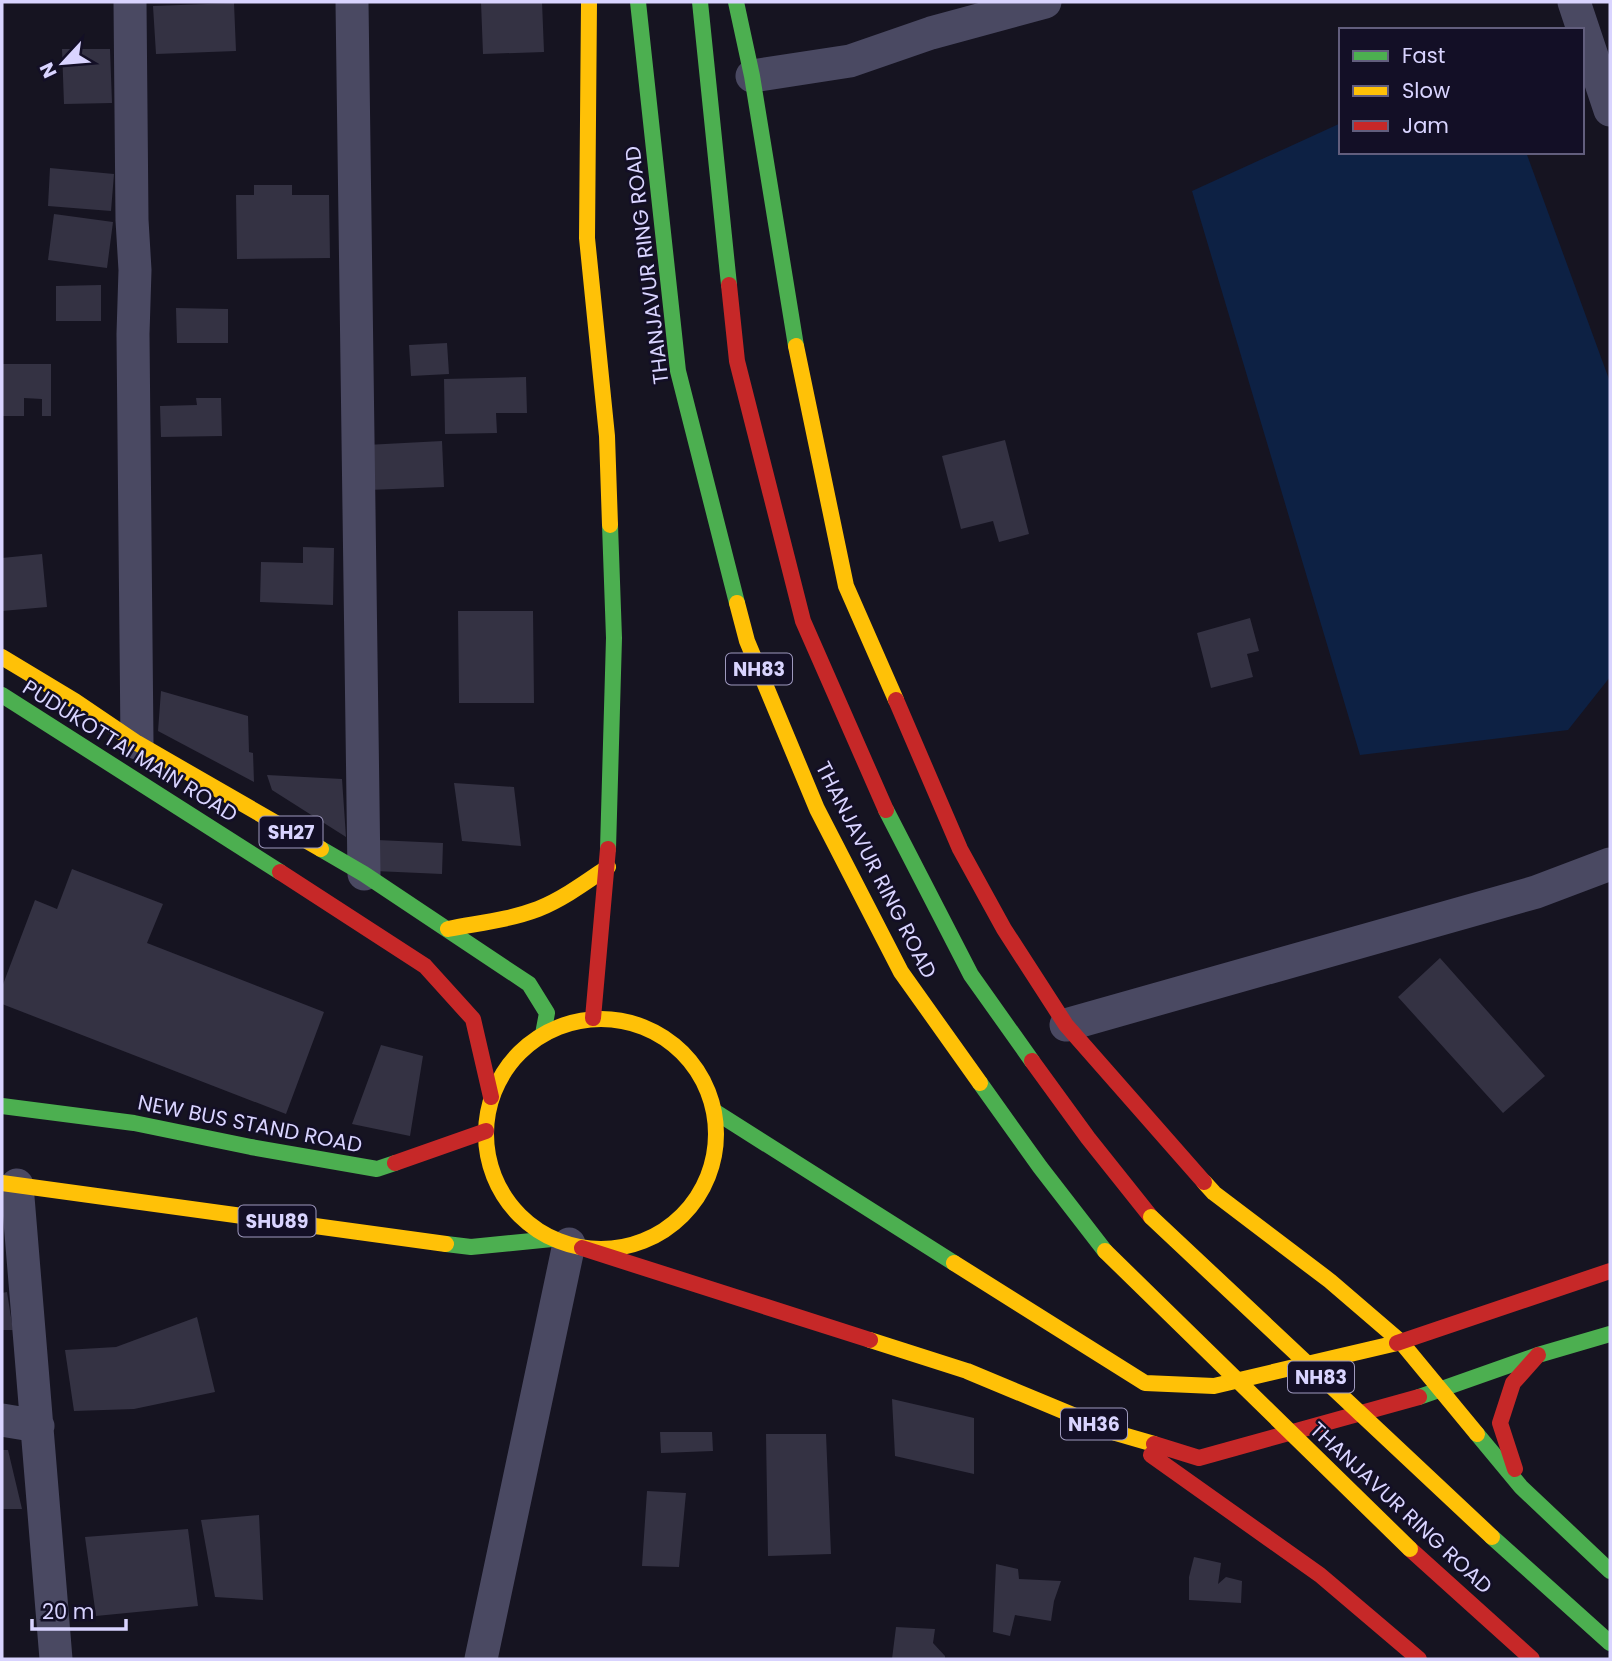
<svg xmlns="http://www.w3.org/2000/svg" width="1612" height="1661" font-family="Poppins,sans-serif">
<style>
.water{fill:#0d2144}
.building{fill:#343243}
.lines{fill:none;stroke-linecap:round;stroke-linejoin:round}
.street{stroke:#4a4962;stroke-width:33}
.fast{stroke:#4caf50;stroke-width:16}
.slow{stroke:#ffc107;stroke-width:16}
.jam{stroke:#c62828;stroke-width:16}
.slow-bridge{stroke:#ffc107;stroke-width:16}
.labels{text-anchor:middle;stroke-width:5;stroke-linejoin:round;paint-order:stroke}
.shield{fill:#130f26;stroke:#9e99be;stroke-width:2}
.shield-label{font-size:19px;font-weight:bold;fill:#d9d4ff}
.street-label{font-size:21px;fill:#d9d4ff;stroke:#130f26}
</style>
<rect width="100%" height="100%" fill="#161421"/>
<!-- water -->
<path class="water" d="M1341,123V152H1526L1610,382V677L1568,730L1360,755L1192,191Z"/>
<!-- building -->
<path class="building" d="M481,2H542L544,52L483,54Z
M234,3L236,51L156,54L153,6Z
M62,49H110L112,103L64,104Z
M50,168L114,174L111,211L48,206Z
M254,185H292V195H329L330,258L237,259L236,195H254Z
M54,214L113,222L107,268L48,260Z
M101,285V321H56V286Z
M176,308L228,309V343H177Z
M447,343L449,374L411,376L409,345Z
M2,364H51V416H42V399L24,398V416H2Z
M526,377L527,413H496L497,433L445,434L444,379Z
M196,398H221L222,436L161,437L160,406L197,405Z
M1005,440L1029,534L999,542L993,521L961,529L942,456Z
M442,441L444,487L368,490L366,445Z
M303,547L334,548L333,605L260,602L261,562L303,563Z
M42,554L47,607L2,611V558Z
M458,611H533L534,703H459Z
M1250,618L1259,651L1247,654L1253,677L1211,688L1197,633Z
M161,691L248,716L249,752L253,753L254,782L158,731Z
M267,775L342,779L346,837L272,790Z
M454,783L514,787L521,846L462,841Z
M377,840L443,843L442,874L375,871Z
M72,869L163,904L147,943L324,1012L286,1114L2,1004V987L35,900L57,909Z
M1440,958L1545,1076L1503,1113L1398,997Z
M381,1045L423,1056L410,1136L352,1124Z
M7,1292L13,1330H2V1293Z
M197,1317L215,1392L134,1409L74,1411L65,1350L116,1347Z
M892,1399L974,1418V1474L895,1456Z
M660,1432H712L713,1451L661,1453Z
M766,1434H826L831,1554L768,1556Z
M2,1450H8L22,1509H2Z
M647,1491L686,1493L679,1567L642,1566Z
M259,1515L263,1600L215,1597L201,1520Z
M188,1529L198,1606L96,1616L85,1537Z
M1194,1557L1221,1563L1218,1584L1226,1577L1242,1581L1241,1603L1189,1600V1577Z
M996,1564L1018,1569L1019,1579L1061,1581L1054,1601L1051,1621L1015,1615L1010,1636L993,1632Z
M896,1627L935,1629L933,1643L945,1656V1659H892Z"/>
<g class="lines">
<!-- street -->
<path class="street" d="M130,2L132,220L135,270L133,334L137,743
M352,2L364,874
M1574,2L1610,110
M752,76L850,61L931,33L1045,2
M1066,1025L1536,892L1610,864
M17,1185L56,1659
M2,1420L38,1426
M481,1659L569,1244"/>
<!-- fast -->
<path class="fast" d="M638,2L678,371L737,603
M700,2L729,285
M736,2L752,76L796,346
M2,695L280,872
M886,810L971,975L1032,1061
M321,849L364,874L529,984L547,1013L543,1034
M608,849L614,638L610,525
M980,1083L1040,1167L1105,1251
M2,1106L134,1123L251,1147L377,1169L395,1163
M714,1111L954,1263
M446,1244L471,1247L552,1239
M1419,1397L1538,1355L1610,1334
M1477,1434L1521,1487L1610,1571
M1492,1537L1610,1643"/>
<!-- slow -->
<path class="slow" d="M589,2L587,238L607,436L610,525
M796,346L846,586L896,700
M737,603L747,641L817,809L901,972L980,1083
M2,657L75,701L137,743L321,849
M448,929C478,923 509,920 538,909C563,899 586,882 608,867
M486 1134a115 115 0 1 1 230 0a115 115 0 1 1-230 0Z
M1204,1182L1214,1193L1330,1281L1401,1342L1477,1434
M2,1183L446,1244
M954,1263L1145,1383L1214,1386L1397,1343
M870,1340L967,1371L1116,1433L1154,1444"/>
<!-- jam -->
<path class="jam" d="M729,285L737,361L803,621L886,810
M896,700L960,849L1004,929L1066,1025L1204,1182
M280,872L425,966L473,1019L491,1097
M593,1018L608,849
M1032,1061L1088,1138L1151,1217
M395,1163L486,1131
M582,1248L870,1340
M1397,1343L1610,1271
M1154,1444L1199,1458L1419,1397
M1151,1455L1320,1575L1419,1659
M1515,1469L1500,1423L1513,1383L1538,1355
M1410,1549L1532,1659"/>
<!-- slow-bridge -->
<path class="slow-bridge" d="M1151,1217L1492,1537
M1105,1251L1410,1549"/>
</g>
<g class="labels">
<!-- shield labels -->
<g class="shield">
<rect x="726" y="653.5" width="66" height="31" rx="5"/>
<rect x="259.5" y="816.5" width="63" height="31" rx="5"/>
<rect x="238.5" y="1205.5" width="77" height="31" rx="5"/>
<rect x="1288" y="1361.5" width="66" height="31" rx="5"/>
<rect x="1061" y="1408.5" width="66" height="31" rx="5"/>
</g>
<g class="shield-label">
<text x="759" y="676">NH83</text>
<text x="291" y="839">SH27</text>
<text x="277" y="1228">SHU89</text>
<text x="1321" y="1384">NH83</text>
<text x="1094" y="1431">NH36</text>
</g>
<!-- street labels -->
<g class="street-label">
<text transform="translate(647 265) rotate(-97)" y="7">THANJAVUR RING ROAD</text>
<text transform="translate(130 751) rotate(32)" y="7">PUDUKOTTAI MAIN ROAD</text>
<text transform="translate(876 870) rotate(63)" y="7">THANJAVUR RING ROAD</text>
<text transform="translate(250 1124) rotate(11)" y="7">NEW BUS STAND ROAD</text>
<text transform="translate(1401 1508) rotate(43)" y="7">THANJAVUR RING ROAD</text>
</g>
</g>
<!-- border -->
<rect width="1612" height="1661" fill="none" stroke="#d9d4ff" stroke-width="7"/>
<!-- legend -->
<rect x="1339" y="28" width="245" height="126" fill="#130f26" stroke="#625e7d" stroke-width="2"/>
<rect x="1353" y="51" width="35" height="10" fill="#4caf50" stroke="#625e7d" stroke-width="2"/>
<text x="1402" y="63" font-size="21" fill="#d9d4ff">Fast</text>
<rect x="1353" y="86" width="35" height="10" fill="#ffc107" stroke="#625e7d" stroke-width="2"/>
<text x="1402" y="98" font-size="21" fill="#d9d4ff">Slow</text>
<rect x="1353" y="121" width="35" height="10" fill="#c62828" stroke="#625e7d" stroke-width="2"/>
<text x="1402" y="133" font-size="21" fill="#d9d4ff">Jam</text>
<!-- north arrow -->
<g transform="translate(63 63) rotate(244)" stroke="#130f26" stroke-width="5" paint-order="stroke">
<path d="M0-5L12 26L0 18L-12 26Z" fill="#d9d4ff"/>
<text y="-10" font-size="19" font-weight="bold" text-anchor="middle" fill="#d9d4ff">N</text>
</g>
<!-- scale -->
<path d="M32 1619v10h94v-10" fill="none" stroke="#d9d4ff" stroke-width="3.5"/>
<text x="42" y="1619" font-size="21" fill="#d9d4ff" stroke="#130f26" stroke-width="5" paint-order="stroke">20 m</text>
</svg>
